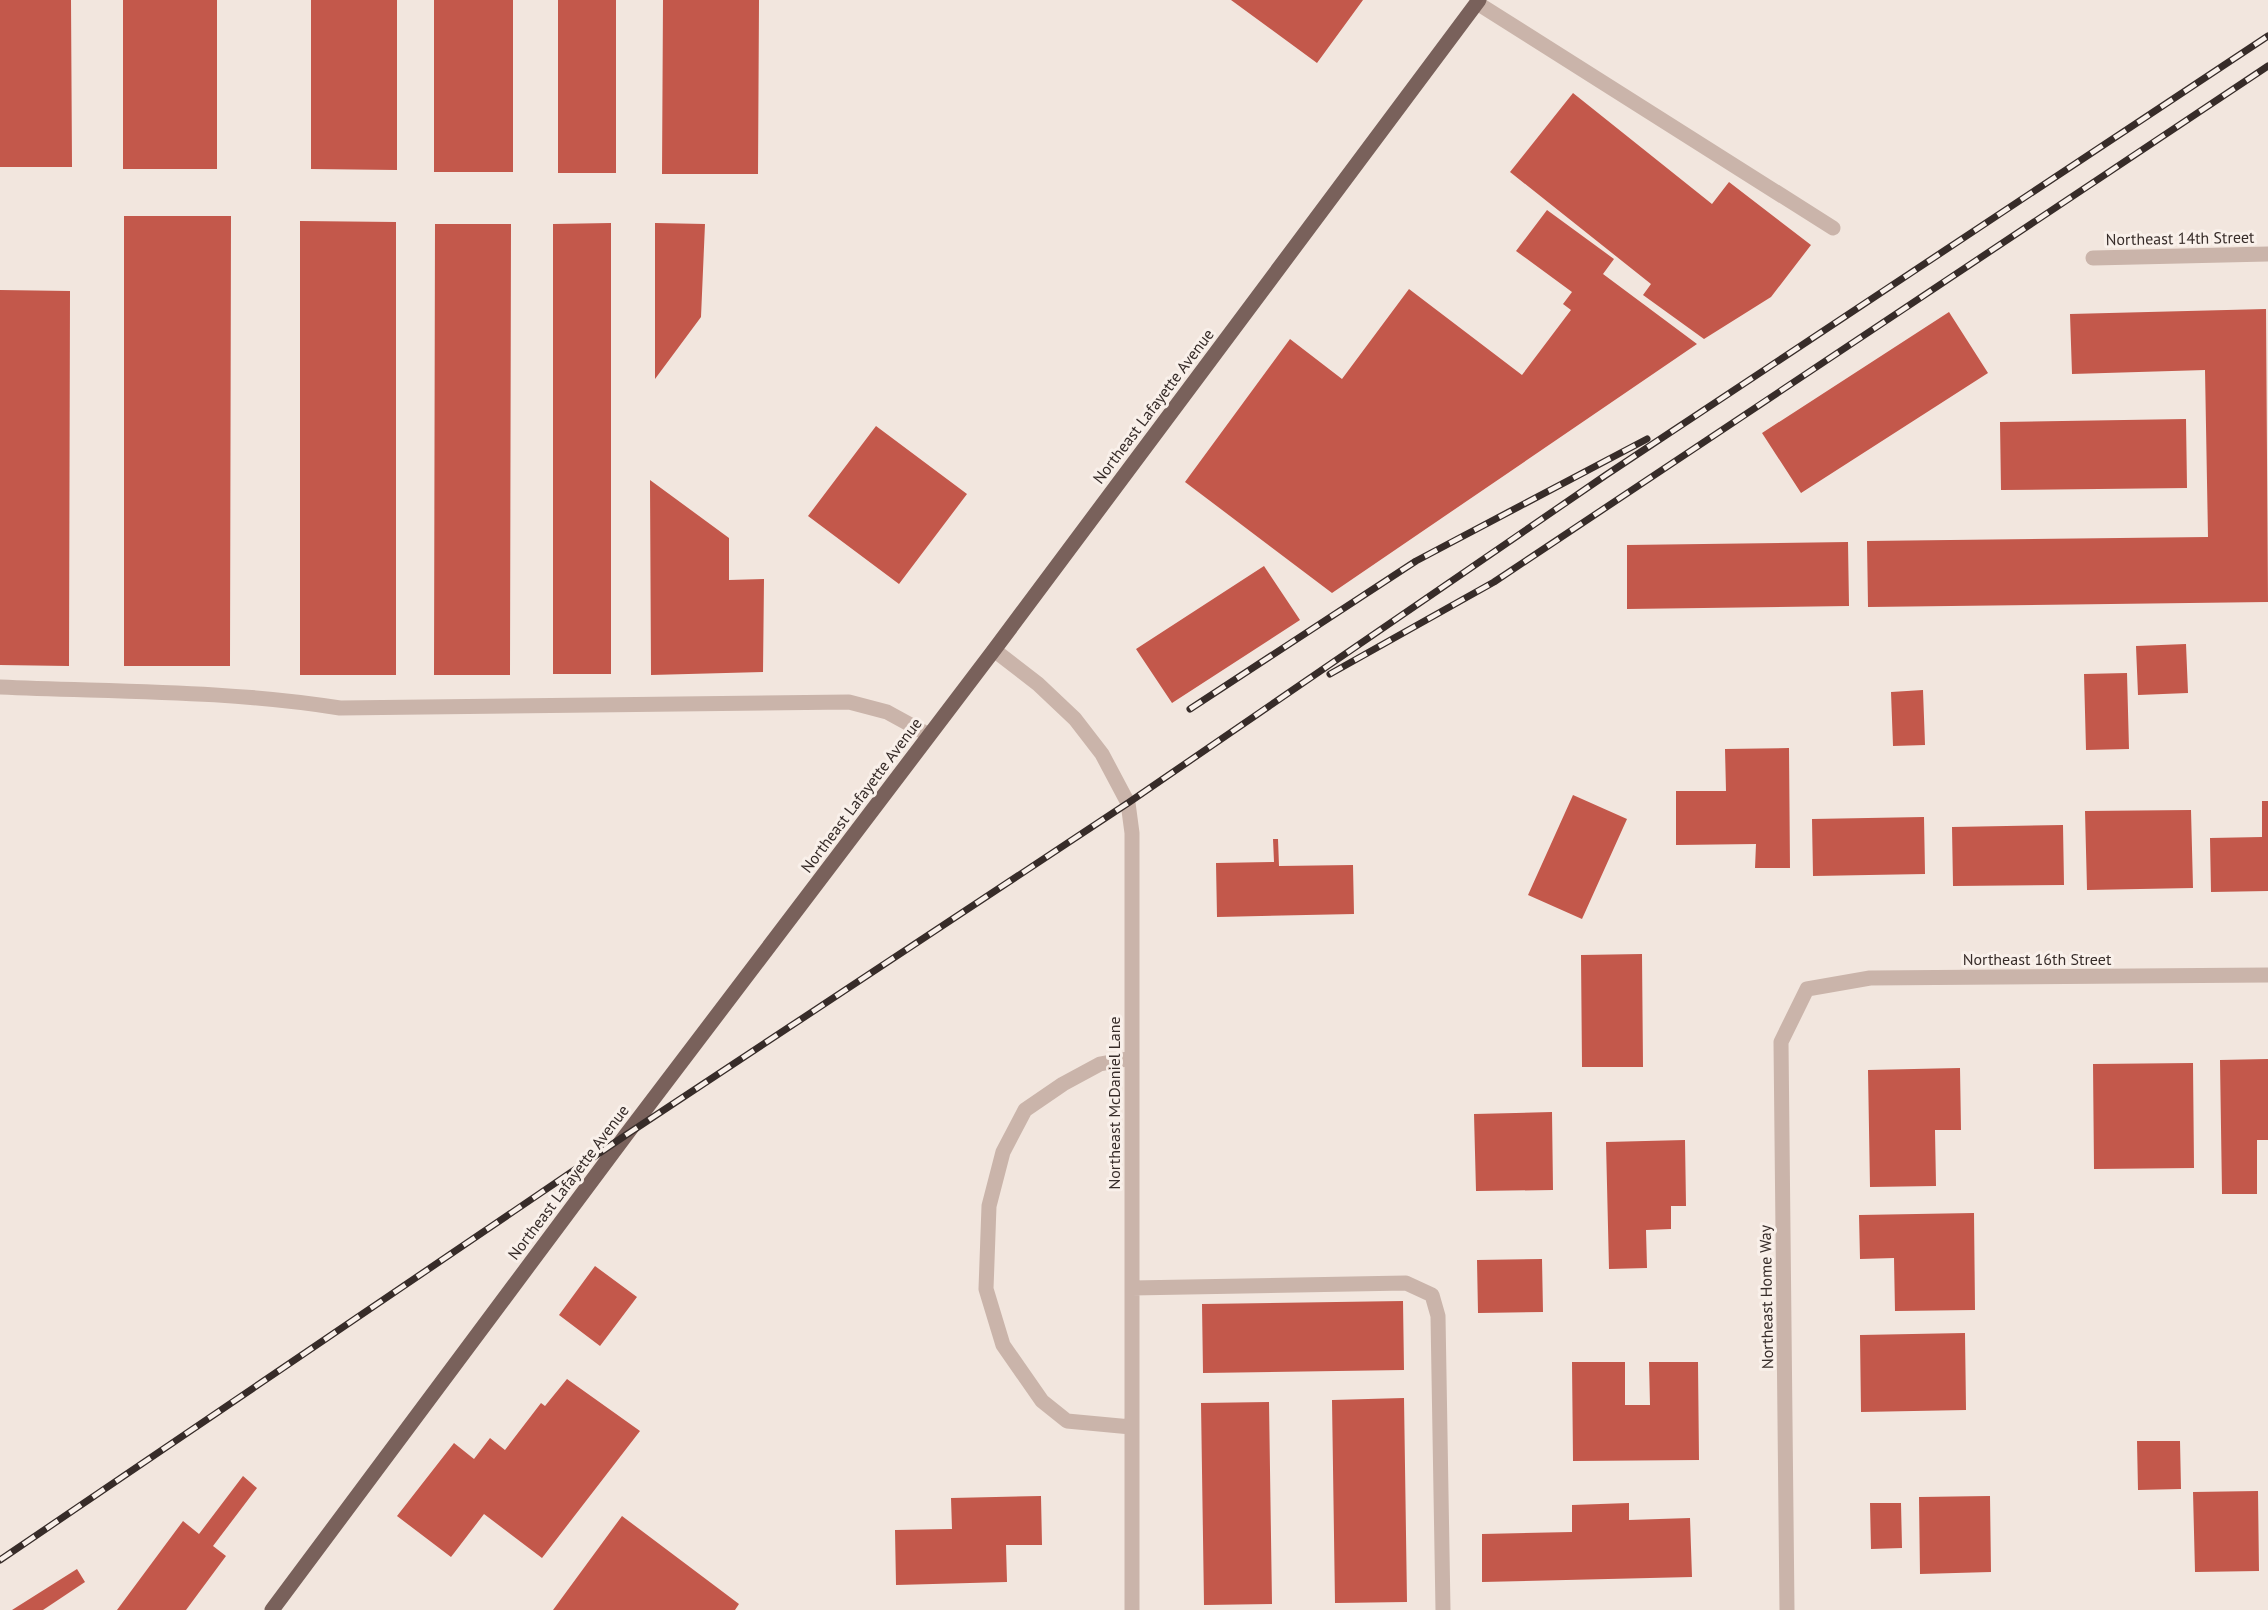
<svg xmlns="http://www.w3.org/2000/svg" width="2268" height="1610" font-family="'PT Sans',sans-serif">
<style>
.building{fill:#c3584b}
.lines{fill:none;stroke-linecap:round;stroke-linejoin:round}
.minor{stroke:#cab4aa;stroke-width:15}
.major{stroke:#79615b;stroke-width:15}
.rail-casing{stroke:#372c29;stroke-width:7}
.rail{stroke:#f9f0ea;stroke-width:4.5;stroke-dasharray:14;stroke-linecap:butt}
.labels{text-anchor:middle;stroke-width:6;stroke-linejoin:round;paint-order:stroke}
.street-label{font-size:16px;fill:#372c29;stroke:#f9f0ea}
</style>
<rect width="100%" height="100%" fill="#f2e6de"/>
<!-- building -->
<path class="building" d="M0,0H71L72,167H0Z
M123,0H217V169H123Z
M311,0H397V170L311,169Z
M434,0H513V172H434Z
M558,0H616V173H558Z
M663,0H759L758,174H662Z
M1231,0H1363L1317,63Z
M1573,93L1712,204L1729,182L1811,245L1771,297L1704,339L1643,295L1651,284L1510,172Z
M1547,210L1614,259L1603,274L1697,344L1332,593L1185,482L1290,339L1342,379L1409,289L1522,375L1571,310L1563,304L1572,292L1516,251Z
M124,216H231L230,666H124Z
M300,221L396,222V675H300Z
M611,223V674H553V224Z
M655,223L705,224L701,317L655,379Z
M435,224H511L510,675H434Z
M0,290L70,291L69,666L0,665Z
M2266,309L2268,602L1868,607L1867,541L2208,537L2205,370L2072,374L2070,314Z
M1949,312L1988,373L1801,493L1762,433Z
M2186,419L2187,488L2001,490L2000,422Z
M876,426L967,494L899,584L808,516Z
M650,480L729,538V580L764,579L763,672L651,675Z
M1848,542L1849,606L1627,609V545Z
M1264,566L1300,620L1172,703L1136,649Z
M2186,644L2188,693L2138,695L2136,646Z
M2127,673L2129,749L2086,750L2084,674Z
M1923,690L1925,745L1893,746L1891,692Z
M1789,748L1790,868H1755L1756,844L1676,845V791H1726L1725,749Z
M1573,795L1627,819L1582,919L1528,895Z
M2262,801H2268V891L2211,892L2210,838L2262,837Z
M2191,810L2193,888L2087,890L2085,811Z
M1924,817L1925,874L1813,876L1812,819Z
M2063,825L2064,885L1953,886L1952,827Z
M1273,839H1278L1279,866L1353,865L1354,914L1217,917L1216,863L1274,862Z
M1642,954L1643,1067H1582L1581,955Z
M2268,1059V1140H2257V1194H2222L2220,1060Z
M2193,1063L2194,1168L2094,1169L2093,1064Z
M1960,1068L1961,1130H1935L1936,1186L1870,1187L1868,1070Z
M1552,1112L1553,1190L1476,1191L1474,1114Z
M1685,1140L1686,1206H1671V1229L1646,1230L1647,1268L1609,1269L1606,1142Z
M1974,1213L1975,1310L1895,1311L1894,1258L1860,1259L1859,1215Z
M1542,1259L1543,1312L1478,1313L1477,1260Z
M595,1266L637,1297L600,1346L559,1315Z
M1403,1301L1404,1370L1203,1373L1202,1304Z
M1965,1333L1966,1410L1861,1412L1860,1335Z
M1572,1362H1625V1405H1650L1649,1362H1698L1699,1460L1573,1461Z
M567,1379L640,1431L542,1558L484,1514L451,1557L397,1516L454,1443L474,1459L490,1438L505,1450L541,1403L545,1406Z
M1404,1398L1407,1602L1335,1603L1332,1400Z
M1269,1402L1272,1604L1204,1605L1201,1403Z
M2137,1441H2180L2181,1489L2138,1490Z
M243,1476L257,1488L213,1546L226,1556L186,1610H117L183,1521L199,1534Z
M2258,1491L2259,1571L2195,1572L2193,1492Z
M1041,1496L1042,1545H1006L1007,1582L896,1585L895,1530L952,1529L951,1498Z
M1990,1496L1991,1572L1920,1574L1919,1497Z
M1629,1503V1520L1690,1518L1692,1577L1482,1582V1534L1572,1532V1505Z
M1870,1503H1901L1902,1548L1871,1549Z
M622,1516L739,1604L735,1610H553Z
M77,1569L85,1582L43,1610H12Z"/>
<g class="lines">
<!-- minor -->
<path class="minor" d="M1477,3L1833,228
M2093,258L2268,254
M994,650L1038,684L1075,719L1102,754L1128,803L1132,833V1610
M0,687C113,692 228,690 340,708L849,702L887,712L929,735
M1132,1288L1406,1283L1432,1295L1438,1316L1443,1610
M1131,1427L1067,1421L1042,1401L1003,1345L986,1289L989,1206L1003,1152L1025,1110L1063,1084L1100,1064L1132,1058
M1787,1610L1781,1042L1807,989L1870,978L2268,975"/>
<!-- major -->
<path class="major" d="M272,1610L626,1135L994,650L1479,0"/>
<defs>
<path id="rail" d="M1330,674L1494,582L2268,66
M1190,709L1416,561L1647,439
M0,1560L626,1135L1128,803L1606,475L2268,36"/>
</defs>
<!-- rail casing -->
<use href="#rail" class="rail-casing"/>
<!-- rail -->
<use href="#rail" class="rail"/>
</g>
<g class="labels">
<!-- street labels -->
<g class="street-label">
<text transform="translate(2180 238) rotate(-1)" y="6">Northeast 14th Street</text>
<text transform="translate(1153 406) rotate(-53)" y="6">Northeast Lafayette Avenue</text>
<text transform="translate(861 795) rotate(-53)" y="6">Northeast Lafayette Avenue</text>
<text x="2037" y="965">Northeast 16th Street</text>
<text transform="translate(1114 1103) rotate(-90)" y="6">Northeast McDaniel Lane</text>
<text transform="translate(568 1182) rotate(-53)" y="6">Northeast Lafayette Avenue</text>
<text transform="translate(1766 1297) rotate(-91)" y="6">Northeast Home Way</text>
</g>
</g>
</svg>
